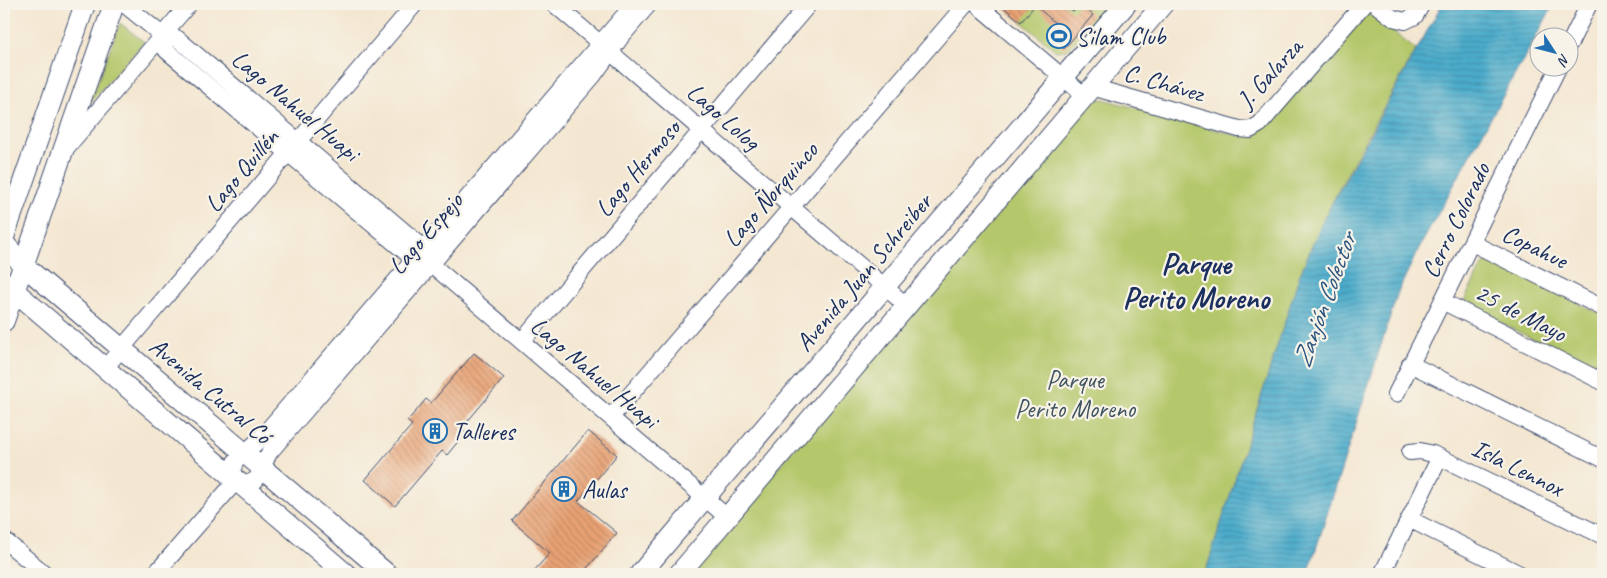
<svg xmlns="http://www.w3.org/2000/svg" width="1607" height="578" font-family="Caveat,sans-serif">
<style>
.park{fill:#b4c76b;stroke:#687b64}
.water{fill:url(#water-rules);stroke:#346e94}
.building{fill:url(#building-back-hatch)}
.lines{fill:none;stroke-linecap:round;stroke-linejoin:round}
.minor-casing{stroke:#3c4b6f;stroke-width:18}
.major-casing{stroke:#3c4b6f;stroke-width:22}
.minor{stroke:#fff;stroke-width:16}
.major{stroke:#fff;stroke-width:20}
.labels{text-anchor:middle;stroke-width:4.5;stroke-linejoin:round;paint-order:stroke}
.poi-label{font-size:25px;fill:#1b2f5e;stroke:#f7f3e8;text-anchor:start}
.street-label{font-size:25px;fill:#1b2f5e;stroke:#f7f3e8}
.park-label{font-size:25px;fill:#415561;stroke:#f7f3e8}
.water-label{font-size:26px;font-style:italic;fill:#2a547f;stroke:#f7f3e8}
.district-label{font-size:30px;font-weight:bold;fill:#1b2f5e;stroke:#f7f3e8}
</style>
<defs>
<pattern id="water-rules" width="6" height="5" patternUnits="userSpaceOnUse" patternTransform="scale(1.25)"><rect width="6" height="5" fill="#4caccb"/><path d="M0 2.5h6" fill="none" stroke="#3e8ca8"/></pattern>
<pattern id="building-back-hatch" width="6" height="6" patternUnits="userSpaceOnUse" patternTransform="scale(1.25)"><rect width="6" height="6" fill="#e9a273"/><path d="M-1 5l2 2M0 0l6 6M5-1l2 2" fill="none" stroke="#bc8462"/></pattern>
</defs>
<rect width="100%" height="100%" fill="#f7f3e8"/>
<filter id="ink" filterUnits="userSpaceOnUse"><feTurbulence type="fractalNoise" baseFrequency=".02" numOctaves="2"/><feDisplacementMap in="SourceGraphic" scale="10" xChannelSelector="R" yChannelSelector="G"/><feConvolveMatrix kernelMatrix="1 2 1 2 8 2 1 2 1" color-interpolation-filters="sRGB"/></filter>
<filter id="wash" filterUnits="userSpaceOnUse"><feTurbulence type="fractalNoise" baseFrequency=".0096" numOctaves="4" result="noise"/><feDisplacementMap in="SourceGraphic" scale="20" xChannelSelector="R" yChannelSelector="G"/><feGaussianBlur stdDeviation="1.12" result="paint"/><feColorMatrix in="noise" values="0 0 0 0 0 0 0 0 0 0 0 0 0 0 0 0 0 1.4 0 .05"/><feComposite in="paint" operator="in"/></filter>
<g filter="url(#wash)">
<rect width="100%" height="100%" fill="#f4e7d1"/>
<!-- park -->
<path class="park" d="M1000,4H1108L1068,50L1056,51Z
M1367,14L1375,17L1416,50C1375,124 1330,197 1299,277L1205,574H687L1092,100L1103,99L1236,135L1245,136L1362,16Z
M120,23L144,42L89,104Z
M1492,261L1603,315V375L1466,305L1464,301L1466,297L1482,266L1485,263Z"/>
<!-- water -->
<path class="water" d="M1442,4H1554L1418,250L1398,292L1308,574H1205L1299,277L1324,218Z"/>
<g id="blocks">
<!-- building -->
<path class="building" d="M1000,4H1063L1073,12L1080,4L1093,15L1064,49L1055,41L1064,31L1035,5L1021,22Z
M474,353L504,378L461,429L466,433L456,444L447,455L442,451L395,506L365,480L412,425L407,421L417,410L426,399L431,403Z
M588,431L617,455L578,501L617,533L582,574H531L550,553L512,521Z"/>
</g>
</g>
<g filter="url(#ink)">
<use href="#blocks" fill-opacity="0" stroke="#3c4b6f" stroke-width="1"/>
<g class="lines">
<defs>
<path id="minor" d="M124,4L162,35L164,47L167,51L422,266
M554,4L907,306
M634,4L259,440L235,462L232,472L236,481L246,484L256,480L269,453L593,76L621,37L649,4
M976,4L1085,96
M1375,4L1393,18L1405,21L1415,16L1422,4
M162,35L172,36L178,39L432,255
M1570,43L1589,4
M1092,87L1239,129L1250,130L1260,124L1364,4
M67,147L189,4
M1472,243L1603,308
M431,264L727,517
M1442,301L1603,382
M522,341L809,4
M1410,364L1603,459
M105,368L415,4
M1396,394L1558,68
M611,417L966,4
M1410,452L1420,451L1433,454L1603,536
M1409,519L1520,574
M4,540L45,574
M155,574L236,481
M1382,574L1440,457"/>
<path id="major" d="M4,237L85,4
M4,243L23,265L387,574
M4,282L346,574
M4,321L114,4
M640,574L1126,4
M679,574L1163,4"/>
</defs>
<!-- minor casing -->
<use href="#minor" class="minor-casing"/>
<!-- major casing -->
<use href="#major" class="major-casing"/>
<!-- minor -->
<use href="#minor" class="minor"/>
<!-- major -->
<use href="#major" class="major"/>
</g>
</g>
<!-- icons -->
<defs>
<symbol id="stadium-ring" viewBox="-11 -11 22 22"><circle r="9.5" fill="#f7f3e8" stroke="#1f6fb2" stroke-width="1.5"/><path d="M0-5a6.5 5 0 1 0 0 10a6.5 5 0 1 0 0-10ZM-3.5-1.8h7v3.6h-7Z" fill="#1f6fb2"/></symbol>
<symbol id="building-ring" viewBox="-11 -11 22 22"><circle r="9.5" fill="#f7f3e8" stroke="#1f6fb2" stroke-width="1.5"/><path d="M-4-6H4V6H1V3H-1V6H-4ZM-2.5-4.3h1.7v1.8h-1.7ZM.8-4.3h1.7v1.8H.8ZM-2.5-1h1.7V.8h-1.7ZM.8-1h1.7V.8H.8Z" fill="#1f6fb2"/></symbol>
</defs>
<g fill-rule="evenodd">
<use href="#stadium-ring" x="1045" y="22" width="28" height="28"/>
<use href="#building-ring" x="421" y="417" width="28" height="28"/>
<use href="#building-ring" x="550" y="475" width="28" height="28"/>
</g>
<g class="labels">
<!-- poi labels -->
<g class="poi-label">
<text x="1076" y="45">Silam Club</text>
<text x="452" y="440">Talleres</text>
<text x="582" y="498">Aulas</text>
</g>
<!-- street labels -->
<g class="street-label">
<text transform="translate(1269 73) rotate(-48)" y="9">J. Galarza</text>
<text transform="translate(1164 82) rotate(16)" y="9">C. Chávez</text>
<text transform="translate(296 105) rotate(40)" y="9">Lago Nahuel Huapi</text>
<text transform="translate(724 116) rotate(41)" y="9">Lago Lolog</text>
<text transform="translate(637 168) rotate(-50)" y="9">Lago Hermoso</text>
<text transform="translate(241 170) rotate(-50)" y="9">Lago Quillén</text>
<text transform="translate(770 194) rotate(-49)" y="9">Lago Ñorquinco</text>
<text transform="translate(1455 220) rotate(-64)" y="9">Cerro Colorado</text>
<text transform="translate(425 233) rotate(-49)" y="9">Lago Espejo</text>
<text transform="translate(1535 246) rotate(26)" y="9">Copahue</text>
<text transform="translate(863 272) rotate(-50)" y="9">Avenida Juan Schreiber</text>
<text transform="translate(1521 312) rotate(27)" y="9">25 de Mayo</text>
<text transform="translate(595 372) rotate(40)" y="9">Lago Nahuel Huapi</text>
<text transform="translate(211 390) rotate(40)" y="9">Avenida Cutral Có</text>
<text transform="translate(1518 467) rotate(26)" y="9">Isla Lennox</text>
</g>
<!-- park labels -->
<g class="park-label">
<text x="1075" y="388">Parque<tspan x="1075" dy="29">Perito Moreno</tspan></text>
</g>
<!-- water labels -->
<g class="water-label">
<text transform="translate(1324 300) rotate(-70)" y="9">Zanjón Colector</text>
</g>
<!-- district labels -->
<g class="district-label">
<text x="1196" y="274">Parque<tspan x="1196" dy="34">Perito Moreno</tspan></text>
</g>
</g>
<!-- margin -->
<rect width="1607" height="578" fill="none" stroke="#f7f3e8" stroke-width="20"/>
<!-- north arrow -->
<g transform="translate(1554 52) rotate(126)"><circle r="24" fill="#f7f3e8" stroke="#9fa5b1"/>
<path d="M0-4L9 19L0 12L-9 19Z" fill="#1f6fb2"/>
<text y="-8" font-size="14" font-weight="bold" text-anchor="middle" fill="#1b2f5e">N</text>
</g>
</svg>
